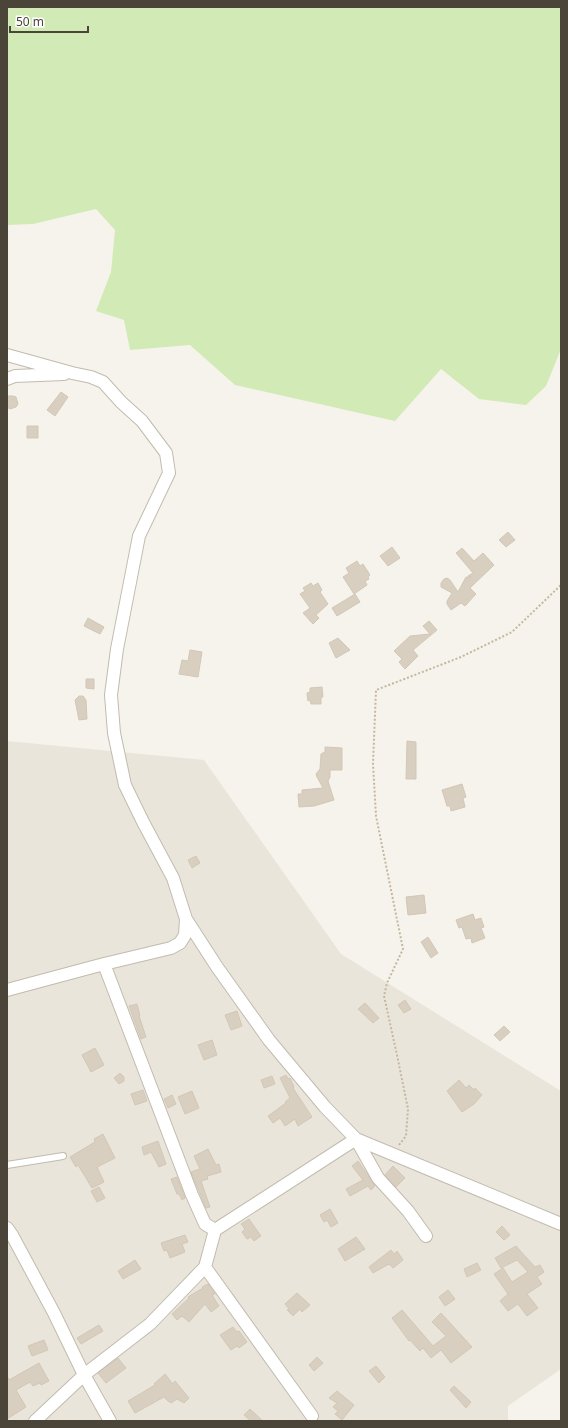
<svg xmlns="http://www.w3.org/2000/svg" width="568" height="1428" font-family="'Noto Sans',sans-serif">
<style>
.residential{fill:#eae5da}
.green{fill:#d2eab5}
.building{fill:#d8cfc1;stroke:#d3c7b4}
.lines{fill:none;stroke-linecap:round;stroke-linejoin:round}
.service-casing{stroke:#c2bbae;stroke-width:8}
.minor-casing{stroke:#c2bbae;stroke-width:14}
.path{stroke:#c4b79f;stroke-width:2;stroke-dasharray:2 2;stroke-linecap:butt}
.service{stroke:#fff;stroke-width:6}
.minor{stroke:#fff;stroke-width:12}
</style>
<rect width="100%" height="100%" fill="#f6f3ec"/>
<!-- residential -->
<path class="residential" d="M7,741L204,760L341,954L561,1091V1369L508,1406V1421H7Z"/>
<!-- green -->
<path class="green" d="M7,7H561V349L546,386L526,405L479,399L441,369L395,421L235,385L190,345L130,350L124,320L96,311L111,272L115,230L96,209L33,224L7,225Z"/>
<!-- building -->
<path class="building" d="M61,392L68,397L55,416L47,410Z
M7,396H13L16,397L18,404L16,407L10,409L7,407Z
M27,426H38V438H27Z
M508,532L515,540L506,547L499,540Z
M392,547L400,558L388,566L380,556Z
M462,548L474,561L483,553L494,565L470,588L476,594L465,606L461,603L451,610L447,604V601L452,593L441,587V583L444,579L447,578L450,580L458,592L466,577H471L468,576L473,573L456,553Z
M357,561L360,566L363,564L370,575L368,577L369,579L365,581L367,585L354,594L343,577L349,573L346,568Z
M311,583L313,586L318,583L322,590L320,592L328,604L316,615L319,618L313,624L303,613L310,608L300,594L305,591L303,588Z
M355,594L360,602L337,616L332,608Z
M88,618L104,627L100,634L84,626Z
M429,621L437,630L413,650L418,656L405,669L399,662L402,659L394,651L410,636L430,634L423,626Z
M338,638L350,650L336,658L329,643Z
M190,650L202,652L198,677L179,674L182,660L188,661Z
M86,679H94V689L86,688Z
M322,687L323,697H321V704H311L310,700L308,701L307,693L310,692V688Z
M79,696H83L86,700L87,719L79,720L75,700Z
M407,741L416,742V779H406Z
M325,747L342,748V770H330V777L328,781L334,800L314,806L299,807L298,794H302V790L323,788L317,777L316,774L320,769L321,754L325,752Z
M462,784L466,797L463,798L465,807L451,811L450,806H447L442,790Z
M196,856L200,863L192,868L188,860Z
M424,895L426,913L408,915L406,897Z
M473,914L475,920L481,918L484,927L481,928L485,938L472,943L471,938L466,939L462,927L459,928L456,920Z
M428,937L438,953L431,958L421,942Z
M405,1000L411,1009L404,1013L398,1005Z
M365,1003L379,1018L373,1023L358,1009Z
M137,1004L140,1016H139L146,1037L141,1039L129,1006Z
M237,1011L242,1026L231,1030L225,1015Z
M504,1026L510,1032L500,1041L494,1035Z
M212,1040L217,1055L204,1060L198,1045Z
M95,1048L104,1065L91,1072L82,1055Z
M120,1073L124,1077V1081L119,1084L114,1078Z
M286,1075L288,1079L290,1078L294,1087L293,1088L312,1117L298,1126L295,1119L285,1126L280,1118L273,1123L268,1116L286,1103L285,1102L290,1098L280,1078Z
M272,1076L275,1084L264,1088L261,1080Z
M459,1080L466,1088L469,1085L474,1090L475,1088L482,1095L474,1104L462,1112L447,1091Z
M143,1090L147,1101L135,1105L131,1094Z
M192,1091L199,1108L185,1114L178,1097Z
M172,1095L176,1104L168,1108L164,1099Z
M103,1134L115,1158L97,1167L104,1182L92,1188L78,1165L76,1167L70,1157L95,1142L94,1139Z
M158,1141L166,1164L159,1167L151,1152L144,1155L142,1147Z
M208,1149L216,1165L219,1164L221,1172L207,1176L208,1179L201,1181L210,1207L206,1208L191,1172L200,1169L194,1156Z
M358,1161L375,1186L371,1190L368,1186L350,1196L346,1189L363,1180L352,1166Z
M393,1166L405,1178L396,1187L385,1175Z
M177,1177L185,1198L182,1200L179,1194H177L171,1179Z
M99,1187L105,1198L97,1202L91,1191Z
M330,1209L338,1223L331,1227L327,1220L324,1222L320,1215Z
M249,1219L261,1236L254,1241L251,1237L247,1239L242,1232L245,1229L241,1224Z
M502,1226L510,1235L504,1240L496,1232Z
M185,1235L188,1242L182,1244L185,1252L170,1258L167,1250L164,1251L161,1243Z
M356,1237L365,1249L345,1261L338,1249Z
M516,1246L535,1267L540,1265L544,1272L537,1277L542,1284L527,1294L538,1308L527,1316L518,1304L508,1311L500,1301L508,1294L494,1274L503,1268L512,1282L528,1272L517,1260L501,1268L495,1258Z
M391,1250L394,1254L397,1251L403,1260L393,1268L389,1264L373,1273L369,1267Z
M135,1260L141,1269L123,1279L118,1271Z
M477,1263L481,1270L467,1277L464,1269Z
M208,1284L215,1294L212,1295L219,1306L211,1312L205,1304L189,1322L182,1316L177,1320L172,1314L189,1298L188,1297L203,1288L202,1287Z
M448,1290L455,1299L445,1306L439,1297Z
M297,1293L310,1305L302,1312L300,1309L293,1316L287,1310L289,1309L285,1304Z
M402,1310L433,1346L446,1336L432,1322L441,1313L472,1347L451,1363L441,1350L431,1358L423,1348L420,1351L410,1340L409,1341L392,1318Z
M99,1325L103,1331L81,1344L77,1338Z
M233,1327L237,1332L239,1331L247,1342L239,1348L237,1346L231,1350L220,1335Z
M44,1340L48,1350L32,1356L28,1346Z
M317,1357L323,1363L314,1371L309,1365Z
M118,1358L126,1368L106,1383L98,1373Z
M39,1363L49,1381L41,1385L40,1383L33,1386L30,1382L16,1390L26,1407L7,1419V1376L9,1380Z
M376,1366L385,1377L379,1383L369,1371Z
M165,1374L173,1384L175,1381L189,1398L184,1403L177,1399L171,1403L168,1401L164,1397L135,1413L128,1401L155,1385L154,1384Z
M454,1386L471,1402L466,1408L450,1390Z
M337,1391L354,1405L342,1420L335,1414L338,1411L333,1407L337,1403L329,1398Z
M250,1409L263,1421H251L244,1415Z"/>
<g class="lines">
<defs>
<path id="service" d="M7,1165L63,1156"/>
<path id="minor" d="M7,355L72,373L91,377L103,382L121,402L142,421L166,453L169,473L139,536L117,649L111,695L114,733L125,785L143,822L173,878L186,919L185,935L180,943L171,948L104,964L7,990
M7,379L15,376L64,374
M186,919L217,967L269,1040L325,1107L356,1139L378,1178L408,1211L426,1236
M104,964L192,1195L205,1224L215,1230
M7,1228L12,1235L54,1313L84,1375L110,1421
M205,1267L312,1416
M35,1421L84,1375L150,1324L205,1267L215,1230L356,1139L561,1224"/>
</defs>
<!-- service casing -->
<use href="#service" class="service-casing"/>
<!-- minor casing -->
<use href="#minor" class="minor-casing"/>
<!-- path -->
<path class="path" d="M399,1145L406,1136L408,1109L397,1055L384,996L387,983L403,949L376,816L373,764L376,690L461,657L512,632L561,585"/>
<!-- service -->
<use href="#service" class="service"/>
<!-- minor -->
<use href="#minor" class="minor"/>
</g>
<!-- border -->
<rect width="568" height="1428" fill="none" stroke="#4b4439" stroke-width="16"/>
<!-- scale -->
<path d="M10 26v6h78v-6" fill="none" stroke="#4b4439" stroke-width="2"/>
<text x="16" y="26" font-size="12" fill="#4b4439" stroke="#ffffff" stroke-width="3" paint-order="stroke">50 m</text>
</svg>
